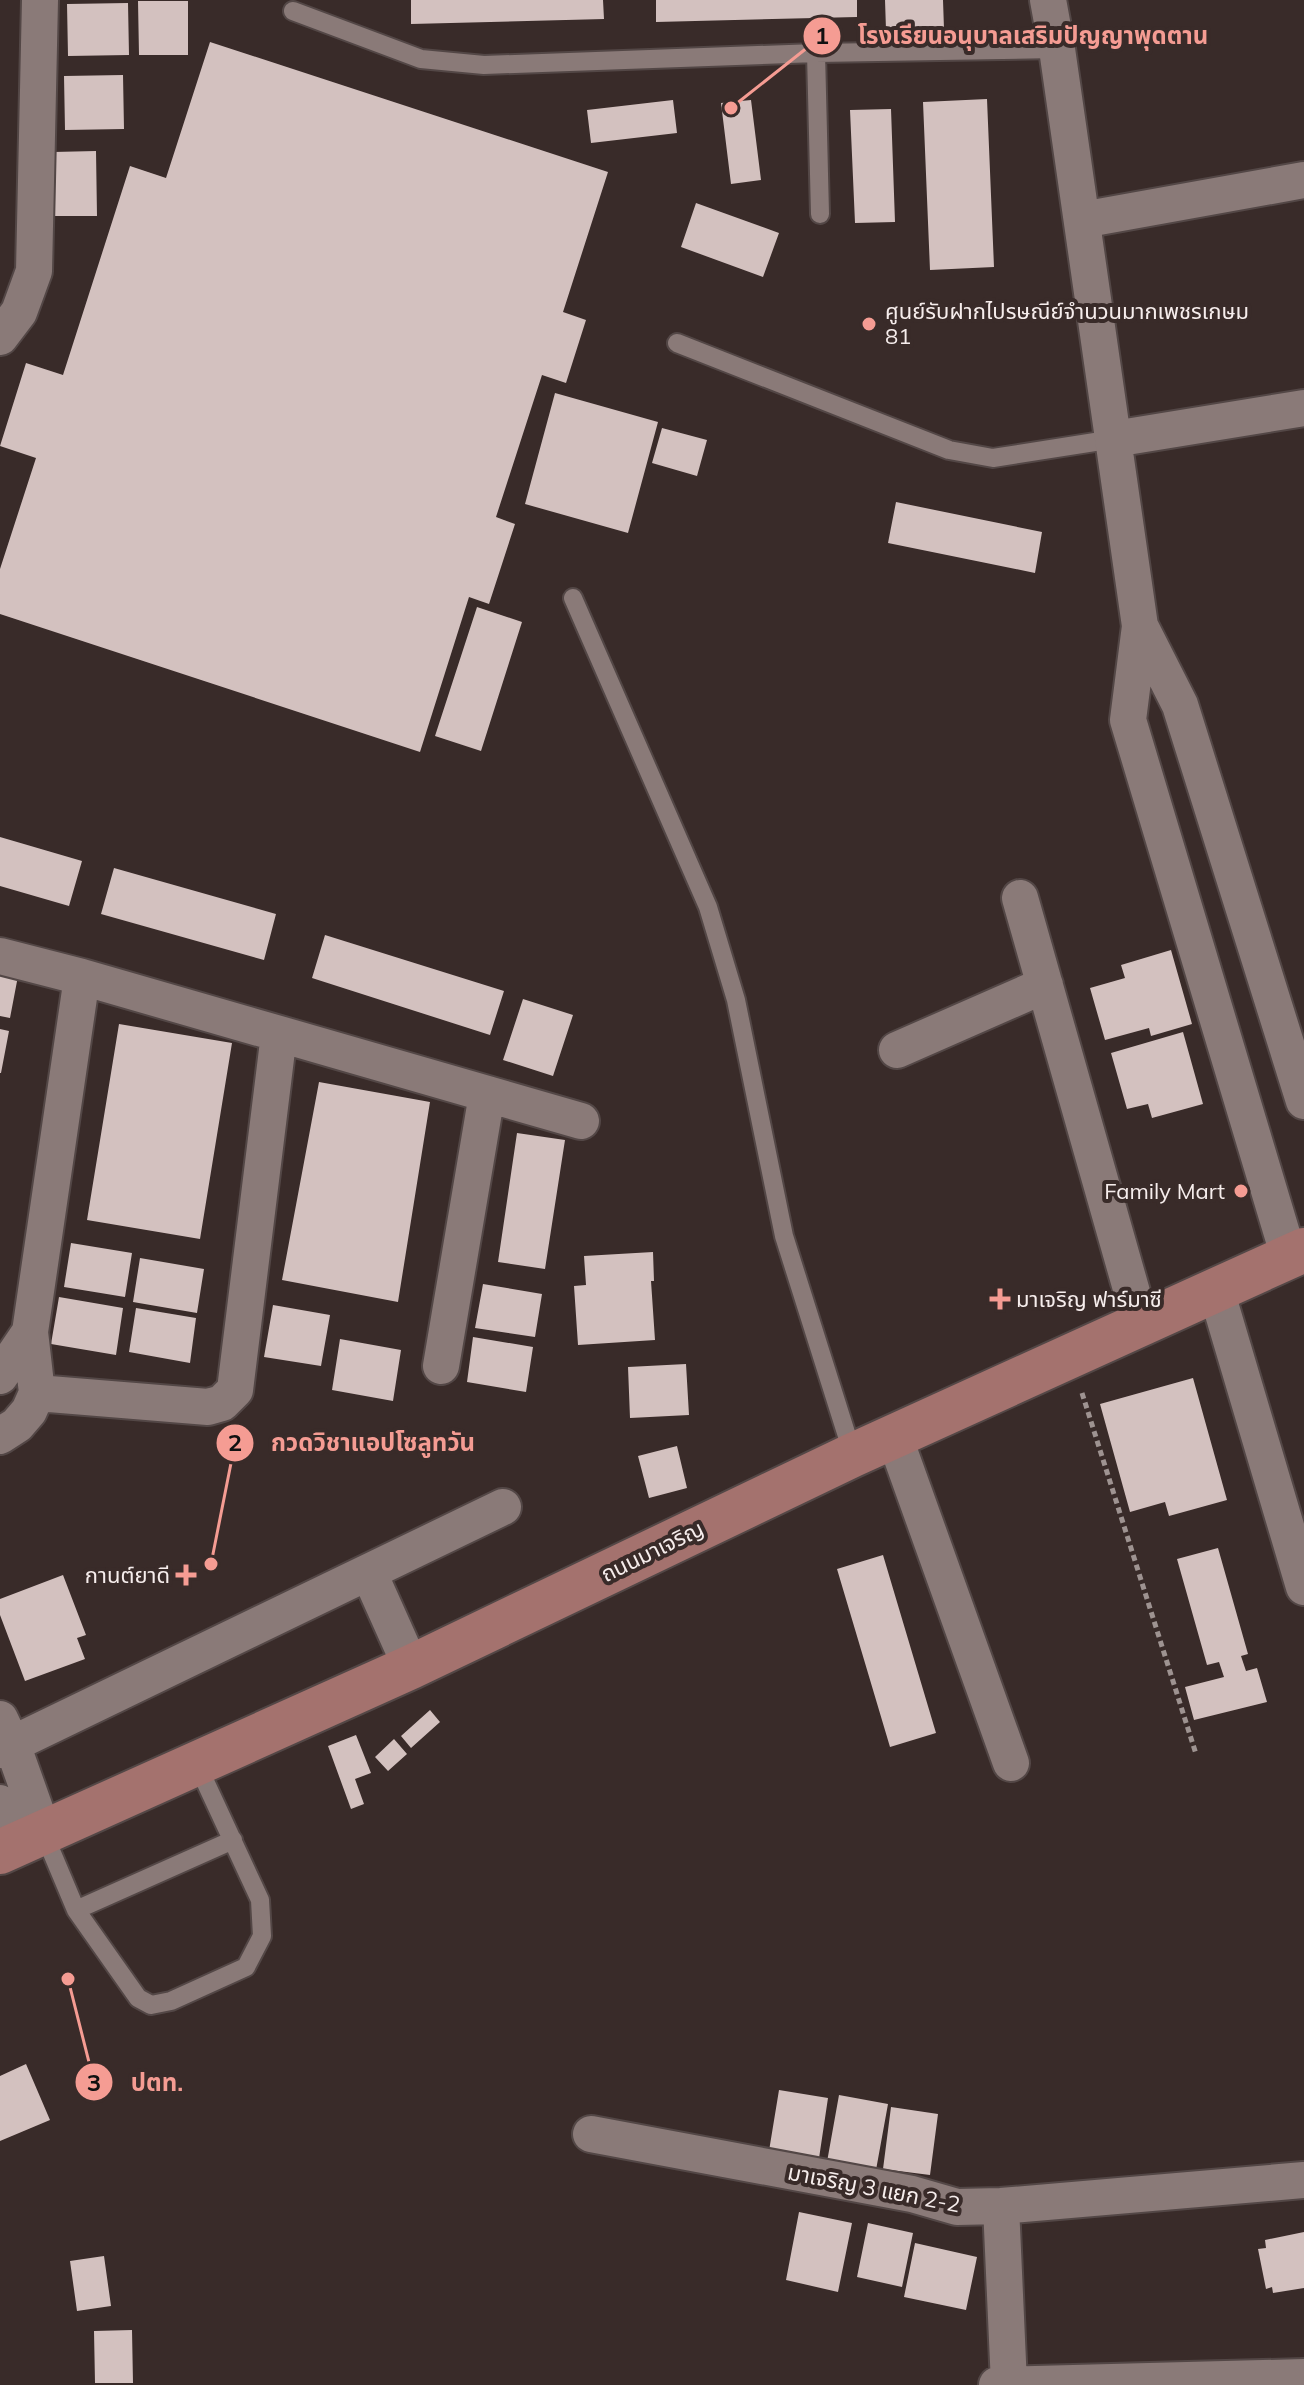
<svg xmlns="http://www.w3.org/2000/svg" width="1304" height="2385" font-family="Mulish,'Noto Sans Thai',sans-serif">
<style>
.building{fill:#d3c1bf}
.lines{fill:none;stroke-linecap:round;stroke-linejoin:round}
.service-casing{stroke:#534746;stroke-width:22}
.minor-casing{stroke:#534746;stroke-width:40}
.secondary-casing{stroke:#534746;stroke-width:48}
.path{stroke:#9e9391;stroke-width:5;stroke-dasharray:6 4;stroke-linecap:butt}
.service{stroke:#8a7a78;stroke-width:18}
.minor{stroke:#8a7a78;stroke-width:36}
.secondary{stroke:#a4726e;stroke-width:44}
.poi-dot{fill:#f59c93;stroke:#392b29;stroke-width:3}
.labels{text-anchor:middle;stroke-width:8;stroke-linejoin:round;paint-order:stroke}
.poi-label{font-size:22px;fill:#f6edec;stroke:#392b29;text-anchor:start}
.street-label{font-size:22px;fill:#f6edec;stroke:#392b29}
.leader{fill:none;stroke:#f59c93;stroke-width:3}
.callout-dot{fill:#f59c93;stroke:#392b29;stroke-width:3}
.mark-label{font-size:24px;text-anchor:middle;font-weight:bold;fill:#111}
.callout-label{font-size:24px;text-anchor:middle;font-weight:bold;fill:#f59c93;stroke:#392b29;stroke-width:8;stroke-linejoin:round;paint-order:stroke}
</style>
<rect width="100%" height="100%" fill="#392b29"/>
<!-- building -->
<path class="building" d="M411,0H603L604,19L411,24Z
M656,0H857V17L656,22Z
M885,0H943L944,29L886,30Z
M138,1H188V55H139Z
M128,3L129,55L68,56L67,4Z
M210,42L608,172L563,312L586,320L566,383L542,375L496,517L515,524L489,604L469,597L420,752L0,614V569L36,458L0,446L26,363L63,375L130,166L166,178Z
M123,75L124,129L65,130L64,76Z
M987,99L994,267L930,270L923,102Z
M673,100L677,133L591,143L587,110Z
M751,100L761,180L731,184L721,103Z
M891,109L895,222L855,223L850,110Z
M96,151L97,216H54L53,152Z
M696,203L779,233L763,277L681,247Z
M555,393L658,422L628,533L525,504Z
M662,428L707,440L697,476L652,463Z
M896,502L1042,532L1035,573L888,543Z
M477,607L522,622L481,751L435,736Z
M0,837L82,861L69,906L0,886Z
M114,868L276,914L264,960L101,914Z
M325,935L504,991L490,1035L312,978Z
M1171,950L1192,1024L1151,1036L1149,1028L1105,1040L1090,988L1125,978L1121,965Z
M0,972L18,976L10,1018L0,1016Z
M523,999L573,1015L553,1076L503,1060Z
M119,1024L232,1043L200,1239L87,1220Z
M0,1029L9,1031L1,1073H0Z
M1183,1032L1203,1104L1152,1118L1148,1104L1127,1109L1111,1053Z
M319,1082L430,1102L398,1302L282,1280Z
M517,1133L565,1140L545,1269L498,1262Z
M71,1243L132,1253L125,1297L64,1287Z
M653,1252L654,1281H651L655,1340L578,1345L574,1286L586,1285L584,1256Z
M140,1258L204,1269L197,1313L133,1302Z
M483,1284L542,1294L535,1337L475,1328Z
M59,1297L123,1308L116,1355L51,1344Z
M273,1305L330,1315L321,1366L264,1357Z
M136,1308L196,1318L190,1363L129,1352Z
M473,1337L533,1347L526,1392L467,1382Z
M340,1339L401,1350L393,1401L332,1390Z
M686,1364L689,1415L630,1418L628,1367Z
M1193,1378L1227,1500L1169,1516L1165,1502L1130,1512L1100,1404Z
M677,1446L687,1488L649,1498L638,1456Z
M1218,1548L1248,1654L1241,1656L1246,1671L1257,1668L1267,1702L1194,1720L1185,1687L1224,1677L1219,1662L1207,1665L1177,1559Z
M883,1555L936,1733L890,1747L837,1569Z
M63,1575L86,1635L77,1638L85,1659L25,1681L0,1615V1599Z
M430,1710L440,1722L411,1748L401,1736Z
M356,1735L371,1773L355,1779L364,1804L351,1809L328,1746Z
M394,1739L407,1754L388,1771L375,1757Z
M26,2064L50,2120L0,2141V2076Z
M779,2090L828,2098L818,2165L768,2157Z
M839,2095L888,2104L874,2181L825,2173Z
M891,2107L938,2114L930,2175L883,2169Z
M799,2212L852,2223L838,2292L786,2280Z
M868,2223L913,2233L902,2287L857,2277Z
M1304,2232V2288L1273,2293L1272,2287L1266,2289L1258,2249L1266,2248L1265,2240Z
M915,2243L977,2257L966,2310L904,2297Z
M104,2256L111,2306L77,2311L70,2261Z
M132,2330L133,2383H95L94,2331Z"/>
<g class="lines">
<defs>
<path id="service" d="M293,11L421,59L484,65L816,53L1057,49
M816,53L820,214
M677,343L949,450L993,458L1114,439
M573,598L708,907L736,1000L784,1236L853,1455
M44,1834L76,1910L138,1998L151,2005L171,2001L246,1967L262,1936L260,1900L197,1764
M76,1910L233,1840"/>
<path id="minor" d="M1048,0L1057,49L1140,626L1128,720L1289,1257
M1082,220L1304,180
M0,337L19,312L34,271L40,0
M1114,439L1304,408
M1140,626L1180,705L1304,1101
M1020,898L1141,1324
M0,956L82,977L581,1121
M897,1050L1045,985
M1216,1290L1304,1587
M441,1366L487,1094
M0,1376L30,1332
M37,1393L208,1407L222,1403L235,1390L279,1034
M0,1436L17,1425L29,1411L37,1393L30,1332L82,977
M894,1436L1011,1763
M369,1573L411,1667
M0,1719L12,1744L44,1834
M0,1750L503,1507
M0,1803L20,1843
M591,2134L912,2194L957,2207L1001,2206L1304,2180
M1001,2206L1009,2384
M997,2385L1304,2377"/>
<path id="secondary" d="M0,1852L411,1667L853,1455L1304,1250"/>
</defs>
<!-- service casing -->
<use href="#service" class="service-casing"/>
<!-- minor casing -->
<use href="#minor" class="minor-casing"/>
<!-- secondary casing -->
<use href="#secondary" class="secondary-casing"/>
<!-- path -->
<path class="path" d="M1082,1393L1196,1754"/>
<!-- service -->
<use href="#service" class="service"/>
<!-- minor -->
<use href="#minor" class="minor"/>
<!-- secondary -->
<use href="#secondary" class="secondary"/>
</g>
<!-- markers -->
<g class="poi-dot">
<circle cx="869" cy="324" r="8"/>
<circle cx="1241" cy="1191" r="8"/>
<path d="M996 1287h8v8h8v8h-8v8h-8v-8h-8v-8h8z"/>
<path d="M182 1563h8v8h8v8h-8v8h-8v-8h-8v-8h8z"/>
</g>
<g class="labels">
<!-- poi labels -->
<g class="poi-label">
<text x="885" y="319">ศูนย์รับฝากไปรษณีย์จำนวนมากเพชรเกษม<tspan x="885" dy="25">81</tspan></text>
<text x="1225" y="1199" text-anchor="end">Family Mart</text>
<text x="1016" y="1307">มาเจริญ ฟาร์มาซี</text>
<text x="170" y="1583" text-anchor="end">กานต์ยาดี</text>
</g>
<!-- street labels -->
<g class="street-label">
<text transform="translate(652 1551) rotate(-26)" y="8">ถนนมาเจริญ</text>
<text transform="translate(874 2188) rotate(11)" y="8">มาเจริญ 3 แยก 2-2</text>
</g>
</g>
<!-- callouts -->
<path class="leader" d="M731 108L822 36M211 1564L235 1443M68 1979L94 2082"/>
<g class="callout-dot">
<circle cx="731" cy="108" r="8"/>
<circle cx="211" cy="1564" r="8"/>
<circle cx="68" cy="1979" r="8"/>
<circle cx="822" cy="36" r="20"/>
<circle cx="235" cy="1443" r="20"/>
<circle cx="94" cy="2082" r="20"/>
</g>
<g class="mark-label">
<text x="822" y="44">1</text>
<text x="235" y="1451">2</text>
<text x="94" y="2091">3</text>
</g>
<g class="callout-label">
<text x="1033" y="44">โรงเรียนอนุบาลเสริมปัญญาพุดตาน</text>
<text x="373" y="1451">กวดวิชาแอปโซลูทวัน</text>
<text x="157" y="2091">ปตท.</text>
</g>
</svg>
